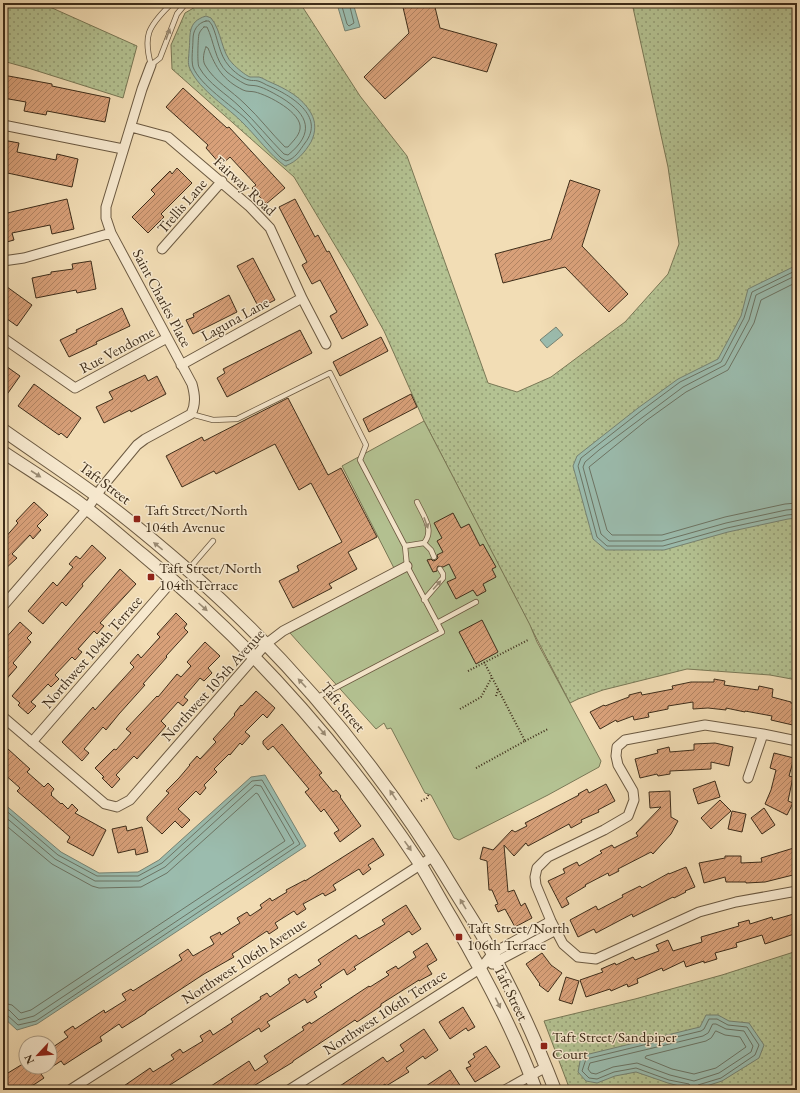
<svg xmlns="http://www.w3.org/2000/svg" width="800" height="1093" font-family="'EB Garamond',serif">
<style>
.grass{fill:url(#grass-dots);stroke:#797856}
.pitch{fill:#b4c292;stroke:#797856}
.water{fill:#9bbcae;stroke:#768373}
.lines{fill:none;stroke-linecap:round;stroke-linejoin:round}
.shore{stroke:#6c7464;stroke-width:1}
.building{fill:url(#building-hatch);stroke:#3e2d1a}
.service-casing{stroke:#6b5941;stroke-width:6}
.minor-casing{stroke:#6b5941;stroke-width:11}
.tertiary-casing{stroke:#6b5941;stroke-width:14}
.path{stroke:#3e2d1a;stroke-width:2;stroke-dasharray:1 2;stroke-linecap:butt}
.service{stroke:#f7e9cf;stroke-width:4.5}
.minor{stroke:#f7e9cf;stroke-width:9}
.tertiary{stroke:#f7e9cf;stroke-width:12}
.oneway{fill:#9a8b74}
.poi-dot{fill:#8f2418;stroke:#f7e9cf;stroke-width:1.5}
.labels{text-anchor:middle;stroke-width:3;stroke-linejoin:round;paint-order:stroke}
.street-label{font-size:15px;fill:#3e2d1a;stroke:#f7e9cf}
.poi-label{font-size:15px;fill:#3e2d1a;stroke:#f7e9cf;text-anchor:start}
</style>
<defs>
<pattern id="grass-dots" width="8" height="8" patternUnits="userSpaceOnUse"><rect width="8" height="8" fill="#b4c292"/><path d="M2 2h.1M6 6h.1" fill="none" stroke="#949e76" stroke-width="1.8" stroke-linecap="round"/></pattern>
<pattern id="building-hatch" width="6" height="6" patternUnits="userSpaceOnUse"><rect width="6" height="6" fill="#d8a079"/><path d="M-1 1l2-2M0 6l6-6M5 7l2-2" fill="none" stroke="#b18362"/></pattern>
</defs>
<rect width="100%" height="100%" fill="#f2ddb5"/>
<filter id="stains"><feTurbulence type="fractalNoise" baseFrequency=".005" numOctaves="4"/><feColorMatrix values="0 0 0 0 .2 0 0 0 0 .09 0 0 0 0 .02 0 0 0 .5 -.17"/></filter>
<radialGradient id="worn" r=".72"><stop offset=".6" stop-color="#630" stop-opacity="0"/><stop offset="1" stop-color="#630" stop-opacity=".3"/></radialGradient>
<!-- grass -->
<path class="grass" d="M3,3H41L137,46L123,98L28,68L3,61Z
M202,3H300L360,96L407,156L488,383L517,392L551,377L625,322L668,274L679,244L668,167L632,3H797V680L770,675L687,669L603,690L578,699L570,703L424,421L384,331L354,277L294,177L172,69L171,45L185,13Z
M797,951V1090H570L544,1021L635,999L722,975Z"/>
<!-- pitch -->
<path class="pitch" d="M424,421L530,625L537,642L601,761L599,767L548,795L459,840L454,838L431,795L425,793L391,728L387,729L384,723L376,729L290,633L398,576L342,466Z"/>
<!-- water -->
<path class="water" d="M343,3H353L360,27L345,31L337,4Z
M206,16L211,18C222,31 221,53 233,64C237,68 245,75 250,77C253,77 256,77 259,77C263,78 267,81 270,82C286,89 302,97 311,113C316,122 316,132 311,142C305,152 297,162 285,166C269,154 258,138 244,124C228,107 200,91 190,69C187,63 189,58 189,51C191,36 186,22 206,16Z
M797,265V518L788,519L728,532L664,550H606L593,539L573,466L577,456L638,408L678,379L718,359L741,316L748,289Z
M556,327L563,335L547,348L540,340Z
M265,775L306,846L37,1024L17,1030L3,1017V803L61,852L99,873L138,872L159,860L251,777Z
M706,1015H718L729,1021L749,1023L764,1045L759,1058L722,1081L694,1090L668,1083L636,1072L615,1076L597,1083L586,1081L578,1072L581,1056L700,1027Z"/>
<g class="lines">
<!-- shore -->
<path class="shore" d="M341,3L347,24L349,26L354,23L349,3
M206,21H209L212,25C218,38 219,55 229,66C233,71 243,79 249,80C252,81 255,80 258,81C262,82 266,85 269,86C290,95 326,116 305,143C300,150 295,159 286,161L281,158C269,146 258,132 246,119C231,105 200,85 193,67C191,60 193,47 193,39C193,31 197,23 206,21Z
M204,27H207C214,41 215,61 227,72C232,76 239,81 245,84C249,86 253,85 257,86C265,88 275,94 282,98C309,115 315,133 288,155L284,154C269,139 256,122 240,107C227,94 208,84 199,67C197,64 198,38 199,34C200,31 202,29 204,27Z
M206,47L208,48C216,68 223,80 243,90C247,92 251,91 255,92C268,95 303,113 300,129C299,136 292,142 288,147H285C271,133 259,117 245,104C232,91 214,81 205,65C202,60 204,51 206,47Z
M797,270L752,292L744,318L721,362L680,382L641,411L581,458L578,466L597,537L607,546H663L727,528L787,515L797,514
M797,275L756,295L749,320L725,365L683,387L599,450L585,462L583,467L601,534L609,541H662L726,523L786,510L797,509
M797,282L761,300L754,323L728,370L686,392L647,420L589,467L607,530L612,535H662L725,517L785,504L797,503
M3,808L58,855L97,876H138L162,863L252,781L262,780L300,844L36,1021L18,1025L7,1015L3,1014
M3,815L55,859L95,881H139L165,867L255,785L261,786L294,843L34,1016L19,1020L9,1010L3,1009
M3,823L52,864L92,886L99,888L141,887L167,873L256,793L258,794L285,841L31,1010L21,1013L12,1005L3,1003
M713,1024H716L726,1029L744,1031L753,1046L751,1052L719,1073L694,1081L670,1075L637,1063L613,1067L596,1074L591,1073L588,1069L590,1063L703,1036L708,1033Z
M716,1031L725,1035L740,1037L746,1047L716,1068L694,1074L672,1069L645,1058L646,1056L706,1041L711,1038Z
M692,1090L691,1087L689,1084L669,1080L636,1068L614,1072L597,1079L589,1078L582,1071L586,1059L701,1031L704,1029L709,1019H717L728,1025L747,1027L759,1045L755,1055L721,1078L698,1085L696,1090"/>
</g>
<!-- building -->
<path class="building" d="M402,3H434L440,28L497,44L487,72L433,57L385,99L364,77L409,33Z
M3,75L52,84V86L110,98L105,122L47,111L46,115L24,111L26,102L3,98Z
M183,88L227,128L229,127L285,188L266,204L252,188L256,185L230,157L221,165L206,148L208,145L166,107Z
M3,140L19,143L17,152L56,160L57,154L78,159L72,187L3,172Z
M177,168L192,183L161,214L164,217L148,233L132,217L155,194L151,190L170,171L172,174Z
M570,180L600,190L582,246L628,294L609,312L565,267L503,283L495,254L551,239Z
M67,199L74,229L52,234L50,225L12,233L14,240L3,243V214Z
M295,199L315,237L318,235L327,252L329,251L368,325L342,339L330,316L337,312L320,280L312,284L302,265L307,262L279,207Z
M253,258L275,300L259,308L237,266Z
M91,261L96,289L77,293L76,290L36,298L32,278L51,274V272L73,269L72,264Z
M3,284L32,305L17,326L3,316Z
M229,295L237,312L193,334L186,320L194,317L193,314Z
M122,308L130,326L96,342L97,344L69,357L60,340L77,332L76,330Z
M300,330L312,353L227,397L217,378L225,373L223,369Z
M381,337L388,351L340,376L333,362Z
M3,364L20,376L3,400Z
M145,375L148,381L157,376L166,394L131,412L130,410L104,423L96,407L113,399L109,392Z
M34,384L81,418L67,438L61,433L59,435L18,406Z
M411,394L417,407L369,432L363,419Z
M288,398L328,475L341,468L377,537L348,552L357,569L329,584L332,588L293,608L279,581L299,571L297,566L342,542L311,483L299,490L275,444L216,474L214,471L182,487L166,456L202,437L204,441Z
M34,502L48,515L37,526L41,530L33,539L30,535L12,554L17,558L3,571V540L18,523L16,521Z
M453,513L461,528L469,524L480,546L483,544L496,567L492,569L496,577L483,584L486,591L477,596L473,590L456,599L447,582L456,578L449,564L443,567L438,566L437,568V571L433,572L427,560L431,559L433,561L436,560L438,558L437,555L443,552L437,541L442,538L434,523Z
M92,545L106,558L82,584L83,586L66,606L62,602L43,624L28,611L53,582L57,586L73,567L69,564L76,556L80,559Z
M120,569L136,584L100,623L104,626L97,634L94,631L78,649L82,652L75,660L72,657L55,675L59,679L51,687L48,684L31,702L36,706L28,714L18,705L20,703L12,696Z
M176,613L187,624L184,628L188,632L166,656L167,657L143,684L145,685L119,714L106,730L103,727L84,749L89,753L82,761L62,742L93,707L95,710L112,691L134,667L130,663L138,654L141,658L160,637L157,634Z
M482,620L498,652L476,664L459,632Z
M20,622L32,633L27,638L31,642L13,663L17,667L3,683V641Z
M205,642L220,656L208,668L212,673L204,681L200,678L184,697L188,700L183,706L178,702L161,721L166,726L137,759L134,756L116,775L120,779L112,788L102,778L104,777L95,768L114,749L116,750L131,733L126,729L157,696L158,697L177,674L181,677L191,666L187,662Z
M714,679L725,681L724,685L758,690L759,686L773,689L772,697L791,702V703L797,705V726L771,720L772,716L745,711V712L726,708V710L708,708L693,709V702L668,706V709L648,713L649,717L634,720L633,716L617,722L616,720L600,729L590,712L604,705L605,706L629,697V695L641,692L642,695L673,689L672,686L691,682H714Z
M256,691L275,708L267,718L263,714L245,732L250,736L242,745L240,743L230,755L229,754L214,769L217,772L204,785L206,788L200,795L196,791L178,809L190,820L182,828L175,821L162,834L147,820V817L169,793L166,791L179,778L190,765H189L197,756L200,759L216,742L213,739L235,715L234,714L241,705L242,706Z
M282,724L322,773L319,775L333,792L336,790L341,796L340,797L361,826L340,842L334,833L339,830L324,809L321,812L305,792L309,789L273,746L268,750L263,744V741Z
M715,743L733,747L729,766L711,762V769L670,771V774L658,776L657,774L640,778L635,759L658,753L657,750L669,747L670,752L694,750V744Z
M8,749L30,769L27,772L44,787L48,783L54,789L51,793L52,794L51,795L61,804L62,803L68,809L72,804L78,810L75,813L106,830L93,856L67,842L70,837L17,791L20,788L3,773V755Z
M774,753L794,758L789,776L793,777L788,801L793,803L787,815L765,804L771,790L776,770L770,768Z
M715,781L720,797L698,804L693,789Z
M606,784L615,801L598,810L599,812L581,820L582,822L571,828L569,824L528,846L526,843L514,856L504,845L508,892L514,890L521,906L525,903L532,918L515,927L505,909L498,912L495,905L498,904L492,890H489L487,861L480,859L483,847L493,850L512,830L515,832L527,826L525,823L579,795L578,794L587,789L589,793Z
M670,791L671,817L678,821L671,834L653,854L651,852L618,869L619,871L609,876L608,873L585,885L586,886L566,898L569,904L562,908L548,881L565,873L563,869L577,862L579,866L602,853L600,851L612,845L614,848L638,836L636,833L661,807L650,808L649,792Z
M720,800L731,811L711,829L701,818Z
M764,808L775,825L762,834L751,818Z
M732,811L746,814L742,832L728,829Z
M126,826L127,831L142,827L148,852L136,855L135,849L118,853L112,829Z
M373,838L384,855L368,865L371,869L363,875L359,869L333,885L336,890L325,896L323,893L303,904L306,909L297,915L294,911L275,923L278,928L269,934L267,931L232,954L234,957L204,974L146,1012V1013L122,1028L119,1024L100,1037L102,1041L92,1047L64,1065L61,1061L41,1074L44,1078L35,1084L23,1090H3V1076L26,1062V1067H50V1049L68,1037L64,1032L73,1026L75,1029L104,1010L105,1013L126,1000L122,994L131,989L133,991L182,960L179,955L188,949L193,956L214,944L210,937L220,932L221,935L240,923L237,918L247,912L250,916L262,908L260,905L270,898L272,901L287,892L286,890L305,880V881Z
M797,847V874L765,882L746,883V882H726L725,877L704,883L699,863L725,858V856H741V863L762,862L761,858Z
M686,867L695,887L685,891L686,892L674,898L673,897L633,917L632,914L596,933L594,929L578,937L570,920L596,906L598,910L623,897L622,895L640,886L642,888L669,873V874Z
M406,905L421,929L412,935L409,931L354,967L356,969L347,975L344,969L320,985L322,987L314,992L317,997L307,1003L305,999L267,1022L270,1026L261,1032L259,1028L162,1090H118L150,1068L153,1072L174,1059L171,1055L180,1049L183,1053L203,1041L200,1036L210,1030L213,1035L233,1022L231,1019L261,999L260,997L267,993L270,997L290,983L288,979L296,974L299,978L321,964L318,960L356,935L359,939L385,924L382,920Z
M797,913V933L765,944L762,935L736,943L737,947L715,953L717,959L704,963V961L686,967L684,961L663,971L662,968L637,979L638,983L628,987L627,984L611,991L610,989L586,997L580,980L603,972L601,969L615,963L616,965L633,957L635,960L659,951L656,945L668,940L673,951L702,942L701,937L739,926L738,923L749,920L750,924L772,917L773,920Z
M427,943L437,960L427,966L432,974L419,981V980L381,1004V1006L357,1022L355,1020L293,1061V1062L247,1090H205L249,1061L255,1071L268,1062L264,1056L304,1030L302,1027L310,1022L311,1024L369,986L370,987L389,975L386,972L396,966L398,969L416,957L413,952Z
M542,953L551,965L562,973L548,992L539,985L540,984L526,964Z
M566,977L579,981L572,1004L559,1000Z
M463,1007L475,1027L468,1031L466,1028L450,1039L439,1022Z
M424,1029L438,1050L425,1059L423,1056L406,1068L409,1072L386,1086L385,1084L376,1090H334L383,1057L387,1062L404,1051L400,1045Z
M486,1046L500,1067L475,1082L466,1068L471,1066L468,1062L475,1057L473,1054Z
M450,1070L463,1090H420Z"/>
<g class="lines">
<defs>
<path id="service" d="M170,3L169,6C148,27 143,36 151,65L160,58L177,14L186,3
M191,414L213,420L237,419L330,373L366,445L360,460L405,546L407,566L442,632L316,698
M417,502C423,515 435,530 424,543
M405,546L424,543L431,550L434,557
M188,570L213,541
M424,600L443,578V574L440,569
M437,623L476,602"/>
<path id="minor" d="M3,125L123,149
M131,127L168,137L249,206L270,228L302,298L326,344
M162,249L222,181
M3,261L24,258L111,233
M3,338L75,388L167,338
M181,365L302,298
M3,606L87,509L103,486L137,445L145,439L191,414C196,404 195,395 192,384L111,233L106,218V207L142,89L151,65
M3,717L105,804L117,807L130,800L266,644L283,631L407,566
M797,741L763,734L705,725L625,740L617,747L616,756L618,765L633,791L634,800L628,816L604,830L548,857L537,868L535,877L536,885L551,921L563,944L578,957L596,959L699,912L736,902L797,891
M32,742L173,580
M748,778L763,734
M492,964L556,930
M70,1090L434,856
M289,1090L481,968L493,953L551,921
M505,1090L546,1067"/>
<path id="tertiary" d="M3,430C34,452 66,473 97,496C128,519 159,545 189,571C296,664 386,776 459,898C472,919 486,940 497,962C519,1003 538,1046 555,1090
M3,452C27,468 51,483 74,499C98,516 120,536 143,555C251,644 343,747 420,864C431,882 441,901 452,919C484,974 514,1030 536,1090"/>
</defs>
<!-- service casing -->
<use href="#service" class="service-casing"/>
<!-- minor casing -->
<use href="#minor" class="minor-casing"/>
<!-- tertiary casing -->
<use href="#tertiary" class="tertiary-casing"/>
<!-- path -->
<path class="path" d="M468,671L528,640
M496,696L498,689
M460,709L481,697L492,677
M525,741L548,729
M476,768L525,741L484,662
M421,801L427,798L429,794"/>
<!-- service -->
<use href="#service" class="service"/>
<!-- minor -->
<use href="#minor" class="minor"/>
<!-- tertiary -->
<use href="#tertiary" class="tertiary"/>
</g>
<!-- one-way arrows -->
<defs><path id="oneway-solid" d="M-6-.8H1V-3.2L6.5 0L1 3.2V.8H-6Z"/></defs>
<g class="oneway">
<use href="#oneway-solid" transform="translate(168 34) rotate(-70)"/>
<use href="#oneway-solid" transform="translate(36 474) rotate(33)"/>
<use href="#oneway-solid" transform="translate(426 523) rotate(70)"/>
<use href="#oneway-solid" transform="translate(158 546) rotate(-141)"/>
<use href="#oneway-solid" transform="translate(437 585) rotate(-48)"/>
<use href="#oneway-solid" transform="translate(203 607) rotate(42)"/>
<use href="#oneway-solid" transform="translate(302 683) rotate(-133)"/>
<use href="#oneway-solid" transform="translate(322 731) rotate(50)"/>
<use href="#oneway-solid" transform="translate(393 795) rotate(-124)"/>
<use href="#oneway-solid" transform="translate(408 846) rotate(55)"/>
<use href="#oneway-solid" transform="translate(463 904) rotate(-121)"/>
<use href="#oneway-solid" transform="translate(498 1003) rotate(64)"/>
</g>
<!-- markers -->
<g class="poi-dot">
<rect x="133" y="515" width="8" height="8" rx="2"/>
<rect x="147" y="573" width="8" height="8" rx="2"/>
<rect x="455" y="933" width="8" height="8" rx="2"/>
<rect x="540" y="1042" width="8" height="8" rx="2"/>
</g>
<g class="labels">
<!-- street labels -->
<g class="street-label">
<text transform="translate(245 186) rotate(43)" y="5">Fairway Road</text>
<text transform="translate(182 206) rotate(-49)" y="5">Trellis Lane</text>
<text transform="translate(162 298) rotate(62)" y="5">Saint Charles Place</text>
<text transform="translate(235 319) rotate(-29)" y="5">Laguna Lane</text>
<text transform="translate(117 350) rotate(-28)" y="5">Rue Vendome</text>
<text transform="translate(105 483) rotate(37)" y="5">Taft Street</text>
<text transform="translate(92 652) rotate(-49)" y="5">Northwest 104th Terrace</text>
<text transform="translate(213 685) rotate(-48)" y="5">Northwest 105th Avenue</text>
<text transform="translate(343 707) rotate(50)" y="5">Taft Street</text>
<text transform="translate(244 961) rotate(-33)" y="5">Northwest 106th Avenue</text>
<text transform="translate(511 993) rotate(64)" y="5">Taft Street</text>
<text transform="translate(385 1012) rotate(-33)" y="5">Northwest 106th Terrace</text>
</g>
<!-- poi labels -->
<g class="poi-label">
<text x="145" y="515">Taft Street/North<tspan x="145" dy="17">104th Avenue</tspan></text>
<text x="159" y="573">Taft Street/North<tspan x="159" dy="17">104th Terrace</tspan></text>
<text x="467" y="933">Taft Street/North<tspan x="467" dy="17">106th Terrace</tspan></text>
<text x="552" y="1042">Taft Street/Sandpiper<tspan x="552" dy="17">Court</tspan></text>
</g>
</g>
<!-- margin -->
<rect width="800" height="1093" fill="none" stroke="#f2ddb5" stroke-width="16"/>
<rect x="4" y="4" width="792" height="1085" fill="none" stroke="#3e2d1a" stroke-width="2"/>
<rect x="8" y="8" width="784" height="1077" fill="none" stroke="#3e2d1a"/>
<!-- north arrow -->
<g transform="translate(38 1055) rotate(244)"><circle r="19" fill="#f7e9cf" stroke="#ad9e87"/>
<path d="M0-3L7 15L0 10L-7 15Z" fill="#8f2418"/>
<text y="-6" font-size="11" font-weight="bold" text-anchor="middle" fill="#3e2d1a">N</text>
</g>
<rect width="100%" height="100%" filter="url(#stains)"/>
<rect width="100%" height="100%" fill="url(#worn)"/>
</svg>
